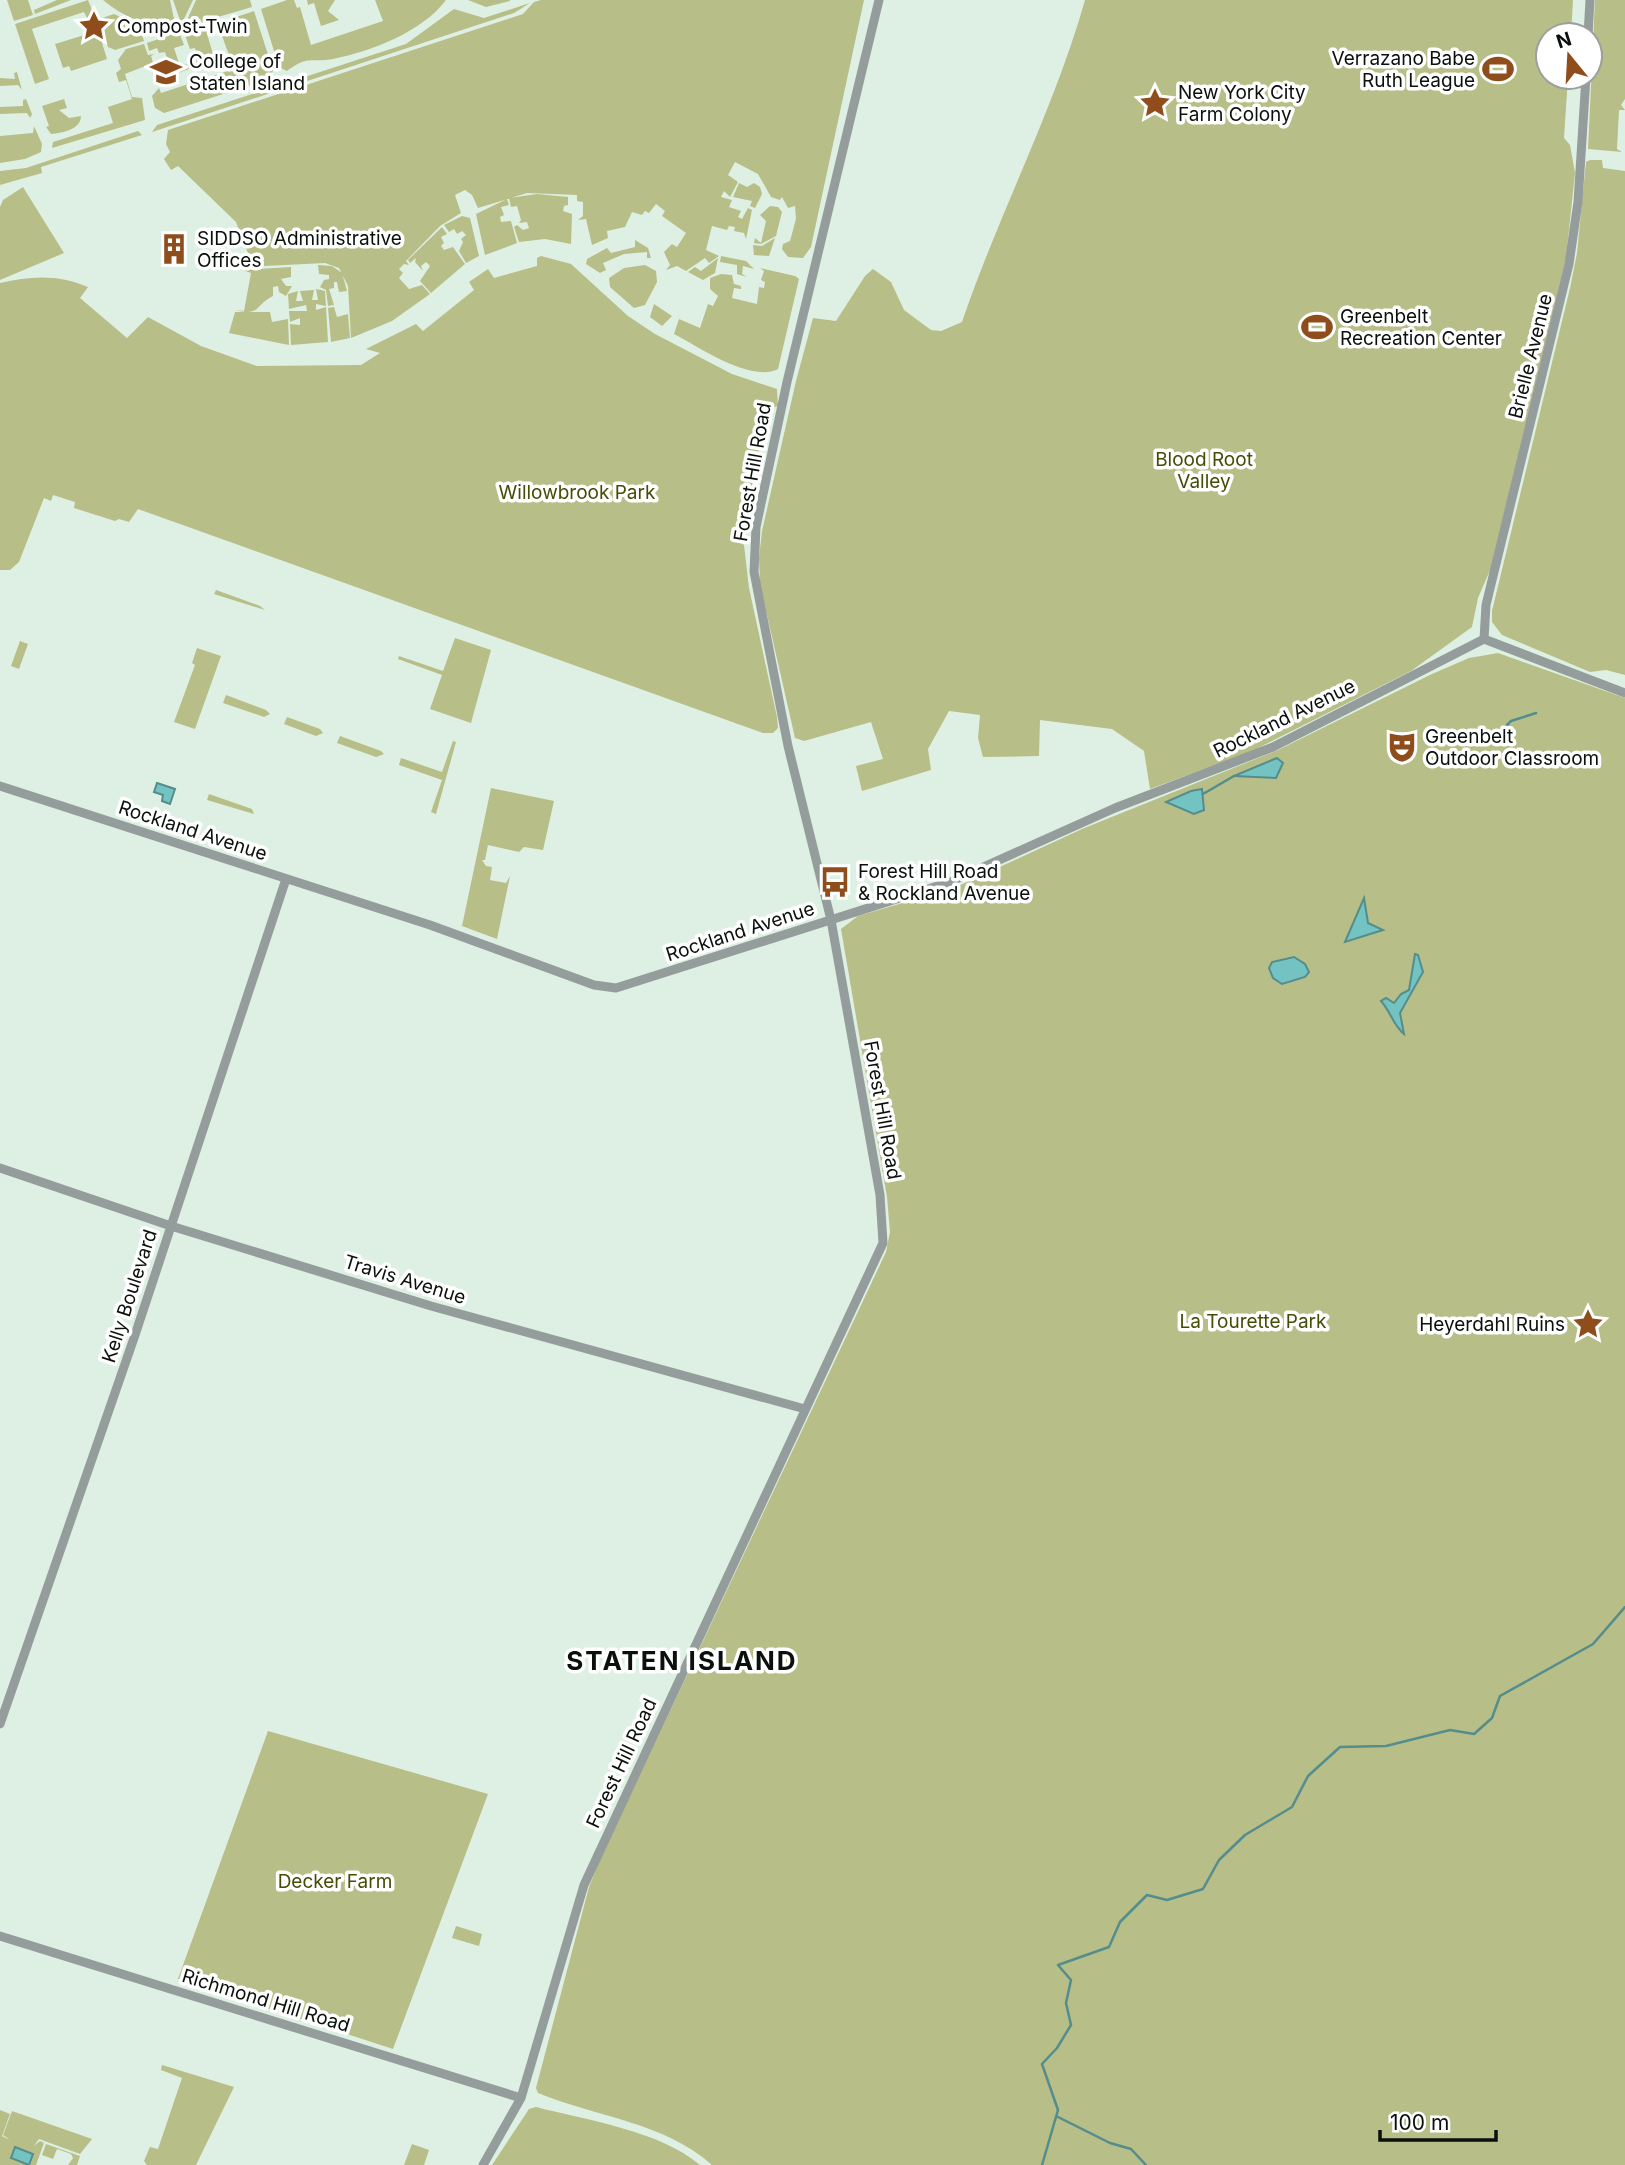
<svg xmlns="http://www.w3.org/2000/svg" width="1625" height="2165" font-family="Inter,sans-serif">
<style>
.green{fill:#b7be88}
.water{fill:#74c3c3;stroke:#548d8c;stroke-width:2}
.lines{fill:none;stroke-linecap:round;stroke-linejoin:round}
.stream{stroke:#548d8c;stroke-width:2.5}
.minor{stroke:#949d9b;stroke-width:9}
.labels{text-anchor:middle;stroke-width:7;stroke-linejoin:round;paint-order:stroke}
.poi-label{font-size:19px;fill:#0a100c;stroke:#fff;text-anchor:start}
.street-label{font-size:19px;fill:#0a100c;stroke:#fff}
.park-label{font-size:19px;fill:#474c06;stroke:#fff}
.district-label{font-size:26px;font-weight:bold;letter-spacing:2px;fill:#0a100c;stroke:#fff}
</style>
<rect width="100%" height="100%" fill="#def0e3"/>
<!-- green -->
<path class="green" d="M7,0H28L33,15L14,21Z
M57,0H71L35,14L34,10Z
M88,0L94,15L87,18L84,12L32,29L49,79L35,84L15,24Z
M103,0H170L176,28C148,26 124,18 103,0Z
M173,0H193L182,23H181Z
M196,0H250L252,7L184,27Z
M287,0H294L297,8L300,7L311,45L383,21L375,0H446C422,32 372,51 333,59C309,63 309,55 287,71L279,67L261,9Z
M307,0H335L328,11L339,20L321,26L314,3L308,5Z
M468,0H510V1L486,7Z
M541,0H864L811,247L803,258L788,257L782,249L783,244L790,241L796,219L795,206L788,208L782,197L780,200L771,197L758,174L735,162L728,175L738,182L730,197L724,191L721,197L732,200L729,207L741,211L738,217L742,219L748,208L752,210L746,239L744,233L734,231L735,227L729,226L727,230L712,226L706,250L719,256L709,263L705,258L686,271L677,266L666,270L670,265L664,252L672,244L677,247L686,233L662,216L665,211L656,204L649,213L645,211L642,215L632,212L625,227L607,231L608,238L592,245L586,219L578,220L583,216V202L577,201V195L527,193L478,208L472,195L465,190L455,195L461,213L440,226L406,261L409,265L404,264L399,269L403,273L399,278L409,289L422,285L430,294L392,321L351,338L348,286L339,268L325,263L243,267L251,265V261L236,222L178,166L171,170L164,159L170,152L166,144L168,130L523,14L534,2Z
M1085,0H1573L1571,35H1548V77H1568L1564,138L1570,145L1575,173L1566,258L1491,568L1478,598L1472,627L1411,671L1250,752L1150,789L1144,751L1112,729L1040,720L1039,756L983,757L978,738L980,715L949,711L928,749L931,770L862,791L856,766L883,759L871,722L804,741L795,738L760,584L759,558L762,531L796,381L813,318L836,321L865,276L873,269L891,282L904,310L931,330L941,331L962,322C999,213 1054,110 1085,0Z
M1595,0H1625V99L1621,105L1625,110H1619L1617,149L1622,152L1588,149Z
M530,3L514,13L152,132L157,125L406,44L454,9L484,18Z
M254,11L273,70L270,79L164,113L155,108L152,96L159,88L161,93L234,69L221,33L218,34L219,28L209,31L207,27Z
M114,14L139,26L144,41L115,50L108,47L99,19Z
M95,20L107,59L71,71L69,66L63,68L55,44L91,33L88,22Z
M205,27L215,61L197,66L195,48L190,49L184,32Z
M179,32L184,45L174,48L180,66L188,64L189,69L172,75L165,52L159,53L157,48L149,51L147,43Z
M144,44L148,55L154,54L151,56L153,63L125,74L132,97L142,98L145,120L52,148L53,142L113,123L108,107L132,99L126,80L119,82L116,73L121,69L118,60L126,49Z
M17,72L22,90L18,85L0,86V78L15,79L14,73Z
M26,99L32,114L30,118L27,113L0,114V107L23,106V100Z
M64,99L67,108L59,110L69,118L81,116C81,129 63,133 51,134L46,127L49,126L42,106Z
M34,126L42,144L41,152L25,159L0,163V136L33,133Z
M138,131L142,135L41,167L42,173L0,185V171L26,168Z
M1590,160H1602L1603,168L1625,171V675L1606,670L1590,672L1502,635L1492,622V611L1570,288L1577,253L1586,162Z
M739,183L747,187L754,183L760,187L762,194L755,208L750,206L752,201L733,197Z
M23,187L64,253L0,280V207L3,200Z
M537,194L568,197V205L564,206L563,211L572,214L571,244L545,239L519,242L514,227L517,225L523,230L529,228L527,222L519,223L521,220L517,206L511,207L509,198Z
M507,199L509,205L501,207L504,215L500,217L501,222L511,221L517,243L485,255L476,214Z
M770,206L778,207L782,212L776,236L761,244L754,243L755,238L761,243L766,221L760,215Z
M462,216L470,218L479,256L466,263L459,251L463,242L461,239L466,235L462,231L457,234L454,229L449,232L444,225Z
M442,227L447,234L441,237L444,243L441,246L444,250L453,247L465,264L431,293L420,281L430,266L426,262L421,266L423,271L415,262L416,258L410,263L408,260Z
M775,238L769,256L754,255L753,245L762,246Z
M635,240L648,248L651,258H647V252L624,254L603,263L606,270L600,273L586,264L587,259L607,248L611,253L635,247Z
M541,256L571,264L628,316L655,334L732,374L777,389L778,406L768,409L761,442H754L760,445L743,529L737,531L736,539L744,545L749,588L777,717L778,728L773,733H763L138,509L129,522L119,519L115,521L74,508L75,502L53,495L51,501L44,498L19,562L10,570H0V283C31,276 58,274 88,287L80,298L127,338L148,317L201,346L257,366L361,365L380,353L366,349L416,324L423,331L474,290L469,282L488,269L494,278L537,266V258Z
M721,256L746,261L754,269L743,266L742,274L747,277L737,274V265L720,262Z
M718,258L715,273L703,280L688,272L695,267L701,271Z
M318,265L332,266L342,273L347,291L339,292L337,282H334V288L329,289L334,305L328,306L326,290L320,287L324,280L329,279V275L319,274Z
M645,265L656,271L657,282L645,305L634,308L610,287L609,278L624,268Z
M291,267V277L281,279L286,286H292L286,296L279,292L278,286L273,287V296C256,304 260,317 236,310L244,311L251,273L243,270Z
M760,268L795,276L799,279L778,369C751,383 699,347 674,334L679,319L700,328L708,304L713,306L718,296L710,289V278L721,274L732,275L734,284L741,286V289L734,288L732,298L757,304L759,287L764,288L765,282L761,280L764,271Z
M316,289L325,291L326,306L316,304V310L326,307L328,342L291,345L290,324L300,325V318L290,322L289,311H307L306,305L289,309L288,294L298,291L296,301H303L300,291L314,290L312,300H318Z
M654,304L672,316L662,326L650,317Z
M334,307L337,317L348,314L350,338L331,342L328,308Z
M235,312H270L272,322L288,319L289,345L229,333Z
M216,590L260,606L265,610L214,594Z
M455,638L491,650L471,723L430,709L442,675L398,659L399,656L443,671Z
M20,641L28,644L19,669L11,666Z
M197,648L221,656L195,729L174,722L195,665L192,663Z
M1498,653L1625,698V2165H712C664,2122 596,2117 538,2093L536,2088L589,1887L599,1862L886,1252L890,1232L887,1197L841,929L858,916L954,888L1082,829L1278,750L1432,674L1469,658Z
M226,695L266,710L270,714L264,717L223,703Z
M287,717L320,729L323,733L316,736L284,724Z
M340,736L381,751L384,754L376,757L337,743Z
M453,741L456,742L436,814L431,812L442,780L399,765L401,758L442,772Z
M491,788L554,801L543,850L524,847L519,852L488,845L485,860H482L486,866L492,867L490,880L506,883L510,876L497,939L462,926Z
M209,794L252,809L254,814L207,800Z
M268,1731L488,1794L393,2049L178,1979Z
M456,1926L482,1934L479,1946L452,1938Z
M162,2065L234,2087L196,2165H147L144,2161L150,2147L158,2149L182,2078L161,2070Z
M536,2107C586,2120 661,2131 700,2165H492L529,2109Z
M0,2110L10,2114L2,2136L10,2140L3,2135L12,2111L92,2139L80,2154L39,2139L34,2146L40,2141L44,2143L36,2165H0Z
M46,2144L80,2156L77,2165H68L73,2158L71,2154L57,2149L53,2159L42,2155Z
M412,2144L429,2150L424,2165H404Z"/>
<!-- water -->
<path class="water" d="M1277,758L1283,763L1276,778L1234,776Z
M157,783L175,789L170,804L162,801L163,795L154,792Z
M1202,789L1204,810L1194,814L1166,802L1191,791Z
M1364,898L1368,923L1383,930L1345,942Z
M1415,954L1418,955L1423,972L1400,1013L1404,1034C1393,1025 1391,1012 1381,1001L1386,998L1394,1003L1401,994L1409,990Z
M1294,957L1305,964L1309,972L1305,977L1282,984L1273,978L1269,968L1272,962Z
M15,2147L33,2154L29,2165L11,2158Z"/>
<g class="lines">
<!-- stream -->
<path class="stream" d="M1497,735L1511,721L1536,713
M1203,794L1234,776
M1056,2116L1110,2143L1131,2149L1146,2165
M1042,2165L1058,2110L1042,2064L1057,2048L1071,2025L1066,2003L1071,1980L1058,1965L1109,1947L1120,1922L1147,1895L1167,1900L1203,1889L1219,1860L1245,1835L1292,1807L1308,1776L1340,1747L1386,1746L1450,1730L1474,1734L1492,1718L1500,1696L1593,1644L1625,1607"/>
<!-- minor -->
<path class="minor" d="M1588,35L1590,0
M1484,639L1486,605L1569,264L1578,202L1586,77
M0,786L430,925L594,985L616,988L950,882L1115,808L1273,747L1484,639L1625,693
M0,1168L171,1226L431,1306L805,1409
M0,1724L134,1338L286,879
M0,1936L521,2098
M483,2165L521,2098L584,1885L883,1243L880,1195L831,920L788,746L754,572L756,527L787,382L879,0"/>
</g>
<!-- icons -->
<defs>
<symbol id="sight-bare" viewBox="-9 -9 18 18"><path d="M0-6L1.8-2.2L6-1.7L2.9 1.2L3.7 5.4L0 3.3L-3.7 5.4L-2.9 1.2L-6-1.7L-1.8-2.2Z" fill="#8f4d1b" stroke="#fff" stroke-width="2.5" paint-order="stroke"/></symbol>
<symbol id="stadium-bare" viewBox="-9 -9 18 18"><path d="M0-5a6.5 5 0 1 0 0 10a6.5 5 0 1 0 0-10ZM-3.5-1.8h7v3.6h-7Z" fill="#8f4d1b" stroke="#fff" stroke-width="2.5" paint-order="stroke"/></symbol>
<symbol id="university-bare" viewBox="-9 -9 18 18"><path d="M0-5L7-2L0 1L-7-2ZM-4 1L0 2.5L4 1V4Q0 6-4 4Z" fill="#8f4d1b" stroke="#fff" stroke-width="2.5" paint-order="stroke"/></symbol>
<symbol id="building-bare" viewBox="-9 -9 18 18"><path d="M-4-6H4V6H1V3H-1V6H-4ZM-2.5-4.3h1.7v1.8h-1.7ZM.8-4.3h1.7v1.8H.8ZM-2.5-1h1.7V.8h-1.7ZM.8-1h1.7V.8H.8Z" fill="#8f4d1b" stroke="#fff" stroke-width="2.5" paint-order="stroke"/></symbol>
<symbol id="theatre-bare" viewBox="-9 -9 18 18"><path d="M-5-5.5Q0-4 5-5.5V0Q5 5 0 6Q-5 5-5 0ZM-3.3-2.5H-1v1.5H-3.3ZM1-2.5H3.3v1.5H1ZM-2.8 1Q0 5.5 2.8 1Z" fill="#8f4d1b" stroke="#fff" stroke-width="2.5" paint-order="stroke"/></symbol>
<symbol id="bus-bare" viewBox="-9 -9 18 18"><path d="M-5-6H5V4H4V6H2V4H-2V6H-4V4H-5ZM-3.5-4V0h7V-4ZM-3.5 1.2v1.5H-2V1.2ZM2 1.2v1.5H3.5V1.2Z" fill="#8f4d1b" stroke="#fff" stroke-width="2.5" paint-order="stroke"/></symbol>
</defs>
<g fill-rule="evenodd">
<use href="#sight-bare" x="72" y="4" width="44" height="44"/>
<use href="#stadium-bare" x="1476" y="47" width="44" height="44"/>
<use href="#university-bare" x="144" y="50" width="44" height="44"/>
<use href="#sight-bare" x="1133" y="81" width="44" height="44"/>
<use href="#building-bare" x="152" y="227" width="44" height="44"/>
<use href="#stadium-bare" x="1295" y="305" width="44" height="44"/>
<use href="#theatre-bare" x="1380" y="725" width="44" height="44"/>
<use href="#bus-bare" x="813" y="860" width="44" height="44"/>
<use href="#sight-bare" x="1566" y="1302" width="44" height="44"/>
</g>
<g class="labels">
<!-- poi labels -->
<g class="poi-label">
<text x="117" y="33">Compost-Twin</text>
<text x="1475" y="65" text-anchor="end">Verrazano Babe<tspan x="1475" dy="22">Ruth League</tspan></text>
<text x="189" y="68">College of<tspan x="189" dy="22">Staten Island</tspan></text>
<text x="1178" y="99">New York City<tspan x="1178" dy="22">Farm Colony</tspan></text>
<text x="197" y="245">SIDDSO Administrative<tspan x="197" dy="22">Offices</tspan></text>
<text x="1340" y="323">Greenbelt<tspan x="1340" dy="22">Recreation Center</tspan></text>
<text x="1425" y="743">Greenbelt<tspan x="1425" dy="22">Outdoor Classroom</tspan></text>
<text x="858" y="878">Forest Hill Road<tspan x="858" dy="22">&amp; Rockland Avenue</tspan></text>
<text x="1565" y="1331" text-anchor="end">Heyerdahl Ruins</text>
</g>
<!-- street labels -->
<g class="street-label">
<text transform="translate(1530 356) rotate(-76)" y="7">Brielle Avenue</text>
<text transform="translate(752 472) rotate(-80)" y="7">Forest Hill Road</text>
<text transform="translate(1284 718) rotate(-26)" y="7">Rockland Avenue</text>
<text transform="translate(193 830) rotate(18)" y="7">Rockland Avenue</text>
<text transform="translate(740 931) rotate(-18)" y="7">Rockland Avenue</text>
<text transform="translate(883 1110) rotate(80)" y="7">Forest Hill Road</text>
<text transform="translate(405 1279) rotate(17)" y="7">Travis Avenue</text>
<text transform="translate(129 1296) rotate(-72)" y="7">Kelly Boulevard</text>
<text transform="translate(621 1763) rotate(-65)" y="7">Forest Hill Road</text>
<text transform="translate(266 2000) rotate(17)" y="7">Richmond Hill Road</text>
</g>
<!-- park labels -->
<g class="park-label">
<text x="1204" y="466">Blood Root<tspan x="1204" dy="22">Valley</tspan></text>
<text x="577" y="499">Willowbrook Park</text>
<text x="1253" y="1328">La Tourette Park</text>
<text x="335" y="1888">Decker Farm</text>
</g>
<!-- district labels -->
<g class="district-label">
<text x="682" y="1670">STATEN ISLAND</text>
</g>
</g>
<!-- north arrow -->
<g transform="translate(1569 56) rotate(342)"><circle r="33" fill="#ffffff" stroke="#9d9f9e" stroke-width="2"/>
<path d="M0-5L12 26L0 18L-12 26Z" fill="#8f4d1b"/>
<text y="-10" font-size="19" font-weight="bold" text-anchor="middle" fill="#0a100c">N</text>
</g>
<!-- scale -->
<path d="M1380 2130v10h116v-10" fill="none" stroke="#0a100c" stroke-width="3.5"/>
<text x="1390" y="2130" font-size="21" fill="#0a100c" stroke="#ffffff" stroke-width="5" paint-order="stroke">100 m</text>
</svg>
